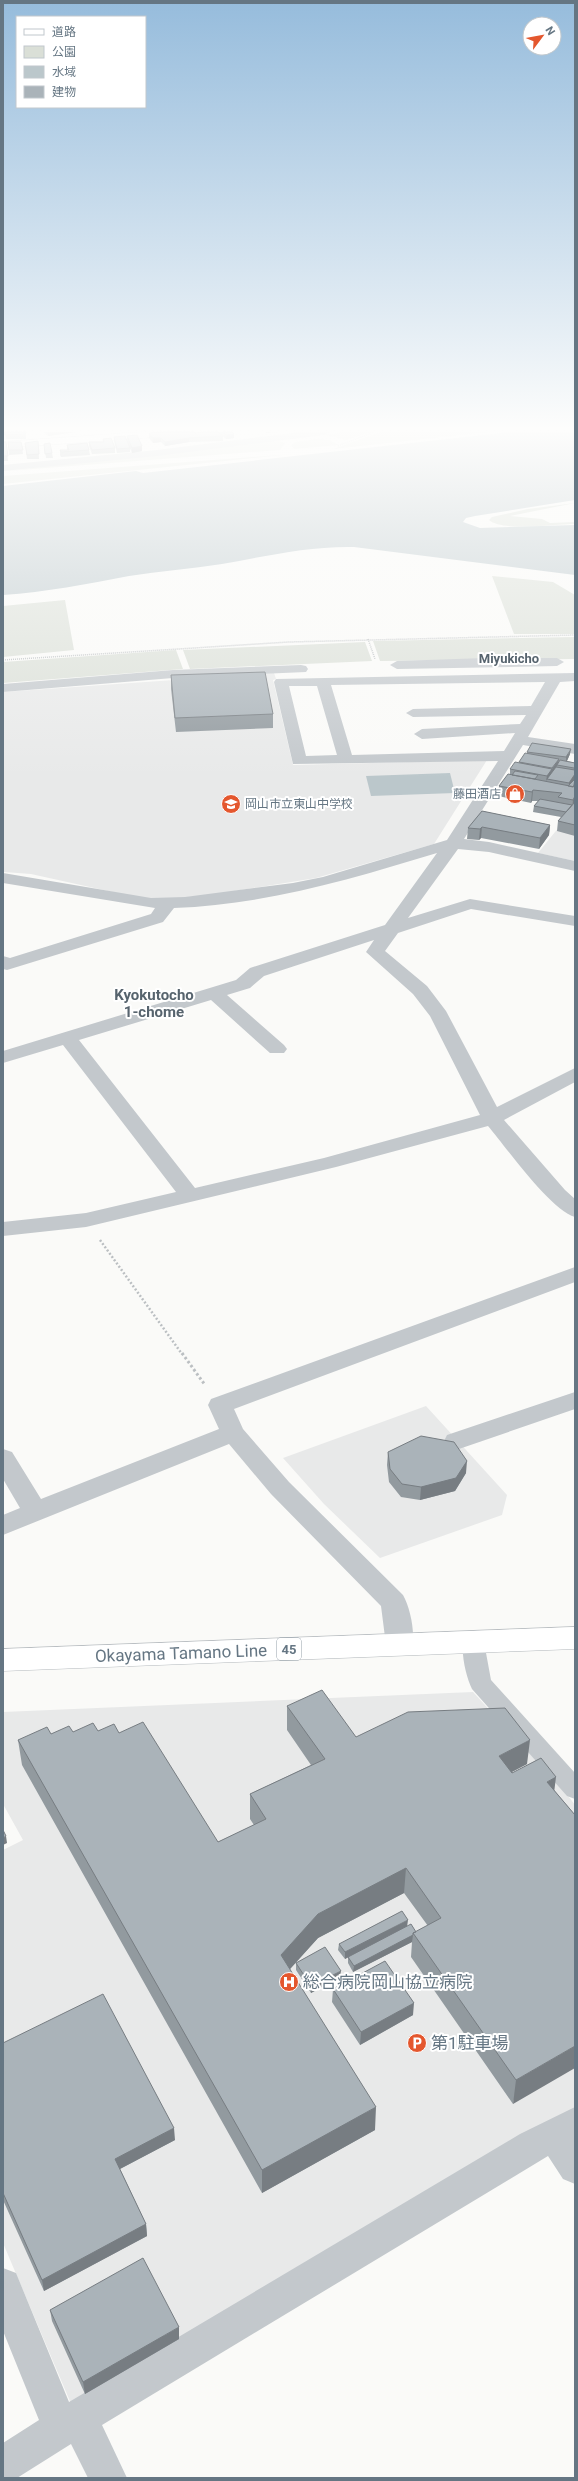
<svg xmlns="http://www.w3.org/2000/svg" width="578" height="2481" font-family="Roboto,'Noto Sans JP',sans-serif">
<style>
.built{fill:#e8e9e9}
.green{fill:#dadfd7}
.water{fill:#bbc7cb}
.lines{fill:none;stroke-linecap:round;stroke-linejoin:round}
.secondary-casing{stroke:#b3babf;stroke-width:1}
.primary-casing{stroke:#b5babe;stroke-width:1}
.path-far2{stroke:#bbbfc2;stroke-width:1.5;stroke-dasharray:1 1;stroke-linecap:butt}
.path-far1{stroke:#bbbfc2;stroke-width:2.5;stroke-dasharray:2 2;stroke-linecap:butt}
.path{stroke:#bbbfc2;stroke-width:3;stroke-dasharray:2.5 2.5;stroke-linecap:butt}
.lane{fill:#c3c8cc;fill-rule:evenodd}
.street{fill:#c3c8cc;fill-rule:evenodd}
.secondary{fill:#fff;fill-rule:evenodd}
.primary{fill:#fff;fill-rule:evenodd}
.wall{fill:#929a9f}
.shaded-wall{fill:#777d82}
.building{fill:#aab3b9;stroke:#777d82}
.labels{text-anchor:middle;stroke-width:4;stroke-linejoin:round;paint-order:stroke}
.far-poi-label{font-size:12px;fill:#657683;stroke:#fff;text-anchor:end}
.far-neighbourhood-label{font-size:13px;font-weight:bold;fill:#57646e;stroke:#fff}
.shield{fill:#fff;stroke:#939fa8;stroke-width:1}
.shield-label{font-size:13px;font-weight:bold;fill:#657683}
.neighbourhood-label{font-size:15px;font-weight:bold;fill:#57646e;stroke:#fff}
.near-street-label{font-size:17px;fill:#657683;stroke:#fff}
.near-poi-label{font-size:17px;fill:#657683;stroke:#fff;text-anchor:start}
</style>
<rect width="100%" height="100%" fill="#fafaf8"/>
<!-- built -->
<path class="built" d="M274,673L276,679L273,680L293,765L487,760L434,844L316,878L216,894L160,900L144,899L31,874L4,872L3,692Z
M575,810V861L538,853L555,832Z
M426,1406L507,1495L502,1515L380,1558L324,1504L283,1458Z
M473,1692L566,1793L575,1805V2114L72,2406L3,2243V1850L23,1840L3,1804V1712Z"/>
<!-- green -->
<path class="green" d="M342,432H371L346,440L326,435Z
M381,432H489L333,449Z
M317,439L329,440L339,445L294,449L291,445L296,442Z
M275,440L285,443L280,450L7,471Z
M292,454L3,484V476Z
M575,503L510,516L542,519L550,523L575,522V524C555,524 503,532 489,520L492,517L528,509Z
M492,576L553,582L575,595V634H514Z
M65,600L74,650L3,657V606Z
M575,637V659L380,661L373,641Z
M365,642L372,661L190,669L183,650Z
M176,650L183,669L3,683V662Z"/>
<!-- water -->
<path class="water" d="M510,432H575V500L475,516L466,518L463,522L480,528L575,525V575L354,547C309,546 267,556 222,564C191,569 160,571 129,576C87,584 46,592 3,595V486L136,471L143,473Z
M450,773L455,793L371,796L366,776Z"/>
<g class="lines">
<defs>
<path id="secondary" d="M141,432H189L183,435L3,448V442Z"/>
<path id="primary" d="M575,1627V1649L3,1671V1649Z"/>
</defs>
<!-- secondary casing -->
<use href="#secondary" class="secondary-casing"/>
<!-- primary casing -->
<use href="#primary" class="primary-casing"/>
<!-- path-far2 -->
<path class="path-far2" d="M338,446L374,432
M368,639L375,659
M3,660L289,642L575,635"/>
<!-- path-far1 -->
<path class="path-far1" d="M100,1240L182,1354"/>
<!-- path -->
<path class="path" d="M182,1353L205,1385"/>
<!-- lane -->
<path class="lane" d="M473,1633L481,1636L484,1642L491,1680L575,1773V1799L567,1796L472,1689C466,1677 459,1648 465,1636Z"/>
<!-- street -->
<path class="street" d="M300,432H330L324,435L157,456L3,471V465L157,450Z
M485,658H557L564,662L557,666L397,669L390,665L397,661Z
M301,665L306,666L308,669L306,672L173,678L3,692V684L173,670Z
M575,673V681L560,682L528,737L575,744V754L523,745L464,839L489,842L575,861V871L489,852L458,849L408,918L470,899L575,916V926L471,909L398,933L385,951L427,986L446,1011L497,1107L575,1068V1082L504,1120L565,1190L575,1199V1217C550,1210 506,1147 488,1126L336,1167L86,1227L3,1236V1222L86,1213L176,1192L63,1045L3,1063V1051L236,980L250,968L385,925L437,853C351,879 265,905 174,908L163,922L7,970L3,969V956L10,958L151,914L155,908L3,883V873L151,898L185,897L293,883L323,877L447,840L498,761L293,764L274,682L276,679ZM545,682L531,706L413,709L406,713L413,717L526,715L520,724L422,729L414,734L422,739L515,733L504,751L352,755L331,685ZM289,686H317L337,755L306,756ZM374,940L366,952L413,994L430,1016L480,1115L324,1158L195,1188L79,1040L211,1000L270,1053H284L287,1049L284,1045L227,995L250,988L264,976Z
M575,1267V1282L234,1409L243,1429L289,1482L403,1595C411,1609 417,1639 410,1653L400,1656L390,1653L386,1645L381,1606L271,1494L229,1444L3,1535V1515L20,1508L3,1479V1449L12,1452L41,1499L219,1429L208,1405L211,1399Z
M575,1392V1409L456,1450L447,1447L444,1441L447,1435Z
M575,2107V2184L563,2179L548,2156L102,2425L127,2478H88L71,2444L17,2478H3V2443L39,2420L3,2331V2268L16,2273L69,2402L520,2134Z"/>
<!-- secondary -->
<use href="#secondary" class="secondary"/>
<!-- primary -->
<use href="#primary" class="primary"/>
</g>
<!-- wall -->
<path class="wall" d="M3,432H26V439H6L5,435H3Z
M43,432H76L48,436Z
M218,432H232L234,434V438L226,439Z
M149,433H195L223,436V441L189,442L165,446L161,442L153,443L149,438Z
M127,436L142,451L132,453L128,444L130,448V452L117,453L114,441V437L127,440Z
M103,439L115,448V453L92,454L89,446V442H103Z
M38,441L39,459H27L25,443Z
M3,442H6L8,461H3Z
M8,442H21L23,454L9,455Z
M44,444L52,453L53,458H46Z
M67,445L89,450L90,455L61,457L60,455V450H67Z
M171,675L273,714V728L176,732L171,689Z
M527,752L570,754L567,761L575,763V762V836L557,831L558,821L561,817L533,812L534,806L538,801H532L531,803L498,796L499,786L510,774V769L519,763L527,754Z
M482,811L550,825L549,835L539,849L481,838L479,840L467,839L468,828Z
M388,1452L466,1473L455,1491L420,1500L401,1497L389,1482L387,1465Z
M287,1706L356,1737L527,1764L512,1772L554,1790L575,1815L513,2104L411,1957L412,1942L353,1972L348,1963V1957L345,1959L338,1950L339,1944L407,1926L416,1932L428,1926L404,1893L318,1938L290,1969L375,2130L262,2193L22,1765L18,1740L51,1734L73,1732L98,1731L119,1733L218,1842L254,1825L250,1819V1794L311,1765L287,1730Z
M296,1963L340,1977L311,1993L296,1970Z
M333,1989L413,2015L360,2045L332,2002Z
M3,2043L175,2140L120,2169L146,2224L147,2236L44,2291L3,2200Z
M50,2310L179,2339L85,2394L52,2321Z"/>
<!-- shaded-wall -->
<path class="shaded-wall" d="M48,432H76L48,436Z
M266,432H278L266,433Z
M234,434V438L226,439V435Z
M153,438H161V442L153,443Z
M189,438V442L165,446V442Z
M142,446V451L132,453V448Z
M571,749L570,754L566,763V757Z
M559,759L558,764L557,765V766L546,781L547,776Z
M575,774V779L569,786V783Z
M533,790L532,801L531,803L532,792Z
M575,796V805L572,810L573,800Z
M550,825L549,835L539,849L540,838Z
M482,827L481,838L479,840L480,829Z
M467,1461L466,1473L455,1491L420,1500L421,1487Z
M530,1740L527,1764L496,1780L499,1756Z
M556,1777L553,1801L547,1782Z
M6,1836L7,1843L3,1845V1838Z
M406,1868L404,1893L318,1938L281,1979V1955L318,1914Z
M408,1920L407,1927L345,1959V1952Z
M413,1935L412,1942L353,1972L354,1966Z
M341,1971L340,1977L311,1993V1986Z
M414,2003L413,2015L360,2045L361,2032Z
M575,2046V2068L513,2104L516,2080Z
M376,2107L375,2130L262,2193V2170Z
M174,2128L175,2140L116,2171L115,2159Z
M146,2224L147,2236L44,2291L42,2280Z
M179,2327V2339L85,2394L83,2382Z"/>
<!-- building -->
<path class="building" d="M5,432H26L25,434L5,435Z
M164,432H194L195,433L203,432H218L223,436L189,438L165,442L161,438H153L149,433Z
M223,432H232L234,434L226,435Z
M137,435L142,446L132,448L127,436Z
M125,436L130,448L117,449L114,437Z
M111,438L115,448L92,450L89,442H104L103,439Z
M38,441L39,454L27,455L25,443Z
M3,442H6L8,456H3Z
M8,442H21L23,450H9Z
M50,443L52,453L45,454L44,444Z
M87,443L89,450L61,452L60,450H69L67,445Z
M265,672L273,714L175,718L171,675Z
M532,743L571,749L566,757L527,752Z
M525,753L559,759L552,768L519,762Z
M560,760L575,763V767L574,768L557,765Z
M515,762L552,769L547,776L510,769Z
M556,767L575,770V774L569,783L547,779Z
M515,771L538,775L535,779L512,775Z
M508,774L575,787V796L573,800L558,797L562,793L533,790L532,792L499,786Z
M575,779L574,785L573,787L568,786Z
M540,799L572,805L566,812L534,806Z
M575,802V825L558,821Z
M482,811L550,825L540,838L482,827L480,829L468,828Z
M421,1436L454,1442L467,1461L456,1478L421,1487L402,1484L390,1469L388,1452Z
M322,1690L356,1737L408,1712L505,1708L530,1740L499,1756L512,1773L541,1758L556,1777L547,1782L575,1815V2046L516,2080L413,1933L441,1918L406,1868L318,1914L281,1955L376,2107L262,2170L18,1740L47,1727L51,1734L69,1726L73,1732L93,1723L98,1731L114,1724L119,1733L143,1722L218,1842L266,1819L250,1794L325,1759L287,1706Z
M3,1830L6,1836L3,1838Z
M402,1911L408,1920L345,1952L339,1944Z
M411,1924L416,1932L413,1933V1935L354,1966L348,1957Z
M325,1947L341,1971L311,1986L296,1963Z
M385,1961L414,2003L361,2032L333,1989Z
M103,1994L174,2128L115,2159L146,2224L42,2280L3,2193V2043Z
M143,2258L179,2327L83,2382L50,2310Z"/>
<!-- sky -->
<linearGradient id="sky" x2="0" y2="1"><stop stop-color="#96bcdc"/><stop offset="0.55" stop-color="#fdfdfc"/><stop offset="1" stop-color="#fdfdfc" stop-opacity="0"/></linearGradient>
<rect width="578" height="779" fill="url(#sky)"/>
<!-- icons -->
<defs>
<symbol id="shop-disc" viewBox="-11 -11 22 22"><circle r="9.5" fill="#e4572e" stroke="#fff"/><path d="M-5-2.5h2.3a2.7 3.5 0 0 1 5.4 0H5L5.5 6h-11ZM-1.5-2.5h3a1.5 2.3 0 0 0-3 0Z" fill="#fff"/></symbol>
<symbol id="school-disc" viewBox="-11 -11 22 22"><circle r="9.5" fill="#e4572e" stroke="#fff"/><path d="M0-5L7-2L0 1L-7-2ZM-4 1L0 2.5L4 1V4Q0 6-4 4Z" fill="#fff"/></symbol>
<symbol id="hospital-disc" viewBox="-11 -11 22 22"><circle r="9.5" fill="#e4572e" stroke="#fff"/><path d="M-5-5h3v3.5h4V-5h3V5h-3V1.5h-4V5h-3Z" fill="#fff"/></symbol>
<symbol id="parking-disc" viewBox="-11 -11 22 22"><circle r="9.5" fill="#e4572e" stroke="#fff"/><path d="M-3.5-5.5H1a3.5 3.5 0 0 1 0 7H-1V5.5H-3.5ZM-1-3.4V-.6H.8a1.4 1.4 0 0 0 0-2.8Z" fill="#fff"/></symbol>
</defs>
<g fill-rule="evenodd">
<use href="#shop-disc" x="504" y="783" width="22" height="22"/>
<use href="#school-disc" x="220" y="793" width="22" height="22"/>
<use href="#hospital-disc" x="278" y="1971" width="22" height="22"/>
<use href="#parking-disc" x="406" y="2032" width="22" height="22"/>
</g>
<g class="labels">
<!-- far-poi labels -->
<g class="far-poi-label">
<text x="501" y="798">藤田酒店</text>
<text x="245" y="808" text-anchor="start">岡山市立東山中学校</text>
</g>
<!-- far-neighbourhood labels -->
<g class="far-neighbourhood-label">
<text x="509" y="663">Miyukicho</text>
</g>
<!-- shield labels -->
<rect class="shield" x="277" y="1638" width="24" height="22" rx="3"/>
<g class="shield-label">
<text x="289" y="1654">45</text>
</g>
<!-- neighbourhood labels -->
<g class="neighbourhood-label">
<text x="154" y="1000">Kyokutocho<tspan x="154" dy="17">1-chome</tspan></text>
</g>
<!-- near-street labels -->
<g class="near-street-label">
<text transform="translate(181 1653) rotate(-2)" y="6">Okayama Tamano Line</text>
</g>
<!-- near-poi labels -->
<g class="near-poi-label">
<text x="303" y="1988">総合病院岡山協立病院</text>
<text x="431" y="2049">第1駐車場</text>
</g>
</g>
<!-- border -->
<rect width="578" height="2481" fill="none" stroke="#657683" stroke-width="8"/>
<!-- legend -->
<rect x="16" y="16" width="130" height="92" fill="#ffffff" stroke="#c1c8cd"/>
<rect x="24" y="29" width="20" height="6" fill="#ffffff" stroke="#c1c8cd"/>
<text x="52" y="36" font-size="12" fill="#657683">道路</text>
<rect x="24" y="46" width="20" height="12" fill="#dadfd7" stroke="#c1c8cd"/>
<text x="52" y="56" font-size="12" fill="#657683">公園</text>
<rect x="24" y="66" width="20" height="12" fill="#bbc7cb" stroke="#c1c8cd"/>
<text x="52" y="76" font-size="12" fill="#657683">水域</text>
<rect x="24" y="86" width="20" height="12" fill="#aab3b9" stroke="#c1c8cd"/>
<text x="52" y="96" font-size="12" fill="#657683">建物</text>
<!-- north arrow -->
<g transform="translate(542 36) rotate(58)"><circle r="19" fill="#ffffff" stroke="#c1c8cd"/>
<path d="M0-3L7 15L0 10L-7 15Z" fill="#e4572e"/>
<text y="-6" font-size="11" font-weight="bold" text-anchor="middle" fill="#657683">N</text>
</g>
</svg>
